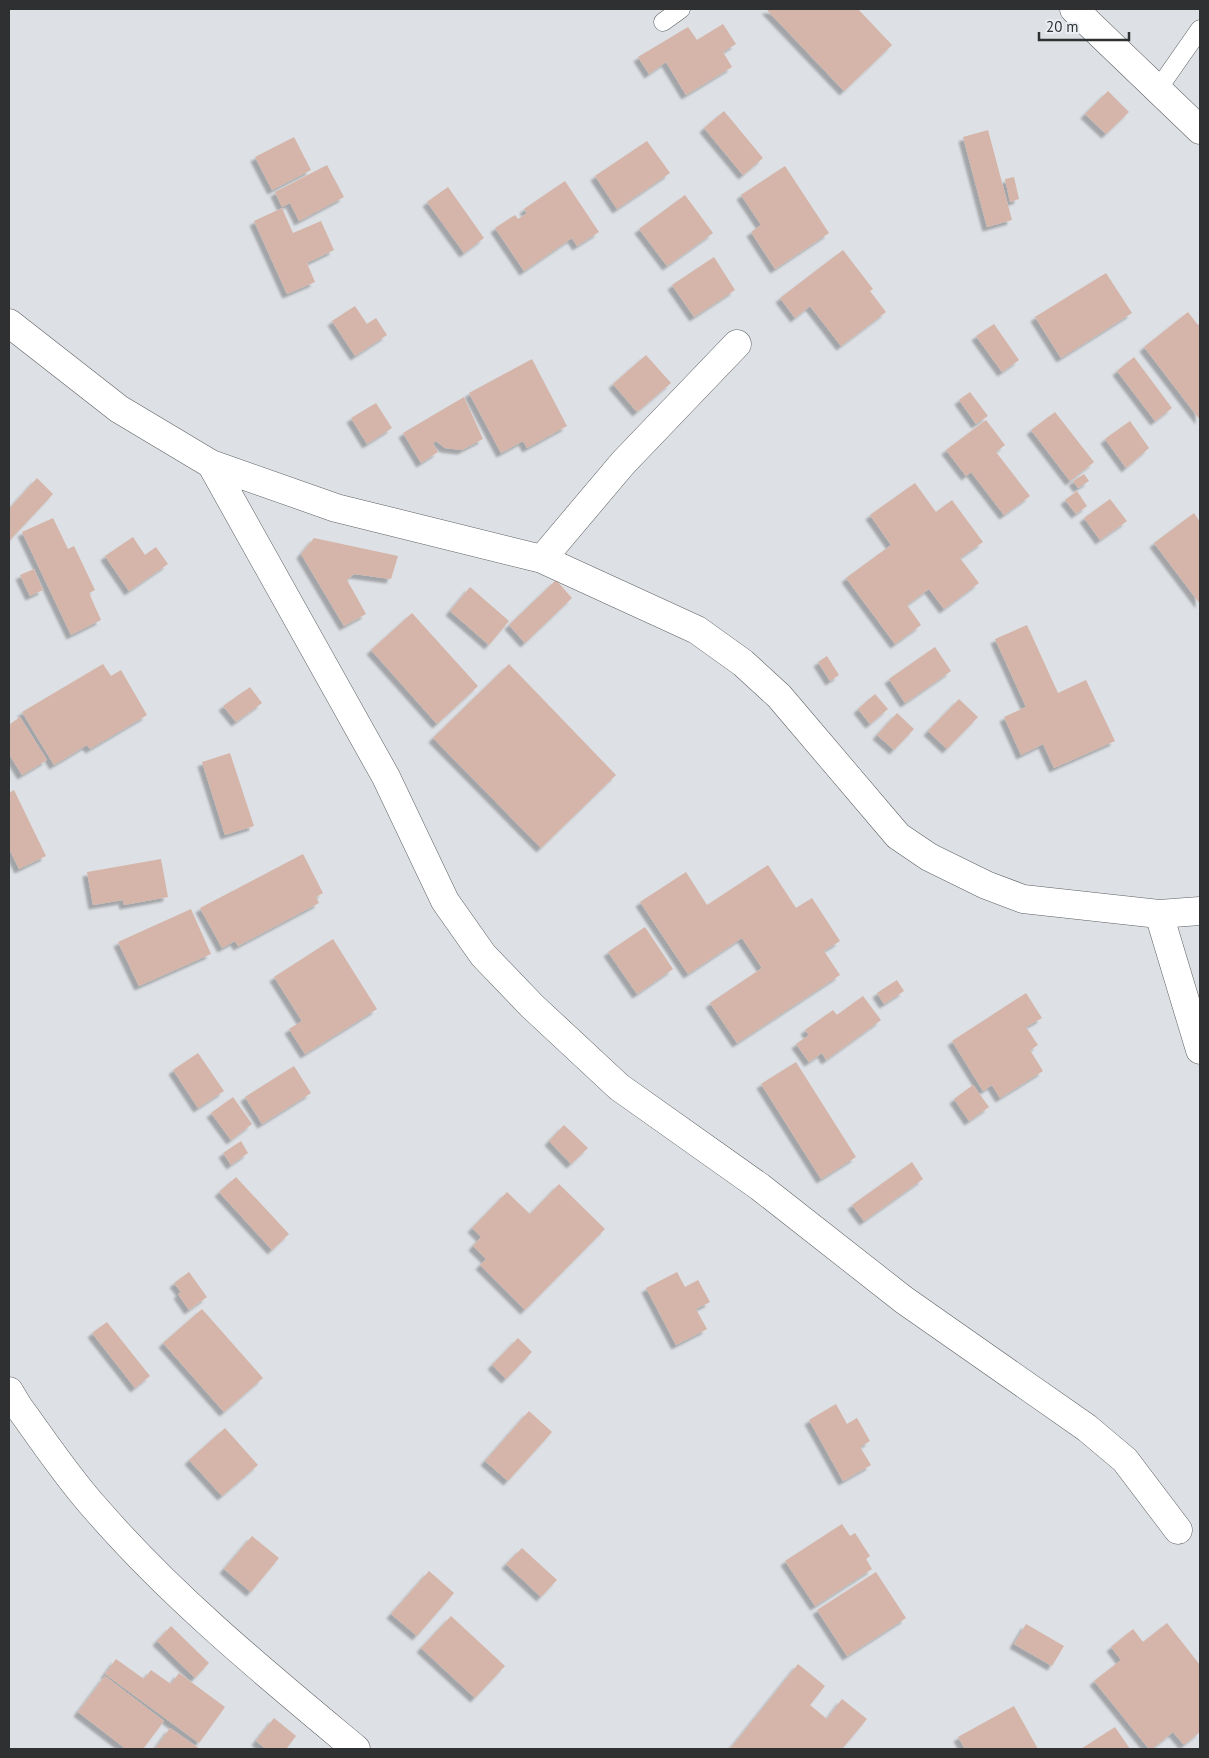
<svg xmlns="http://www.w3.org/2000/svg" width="1209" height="1758" font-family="'PT Sans',sans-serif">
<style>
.building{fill:#d5b5a9;filter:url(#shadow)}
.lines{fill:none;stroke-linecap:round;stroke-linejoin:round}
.lane-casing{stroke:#5d5f62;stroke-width:19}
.street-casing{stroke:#5d5f62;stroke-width:29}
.lane{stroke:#fff;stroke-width:18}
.street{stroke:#fff;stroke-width:28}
</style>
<defs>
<filter id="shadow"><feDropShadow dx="-4.5" dy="4.5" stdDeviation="1" flood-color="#0004"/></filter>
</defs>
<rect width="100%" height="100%" fill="#dde0e4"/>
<!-- building -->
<path class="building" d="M766,9H858L892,45L844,91Z
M723,24L736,44L723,52L732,67L686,95L666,62L649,74L638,57L688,27L697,40Z
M1108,91L1129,112L1106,134L1085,114Z
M724,111L763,158L743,175L704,128Z
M988,130L1012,220L987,227L963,137Z
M294,137L311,170L272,190L255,157Z
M647,141L670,173L617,209L595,176Z
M327,165L344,197L299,221L290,203L282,207L275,192Z
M785,166L829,233L775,269L751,232L761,225L741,195Z
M1014,177L1019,199L1010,202L1005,179Z
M565,181L599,232L577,246L572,238L524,271L495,228L515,215L518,219L527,213L524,209Z
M448,187L484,238L464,253L427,202Z
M685,195L713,233L667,266L639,229Z
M282,208L293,233L321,221L334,250L307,263L315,282L287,294L254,221Z
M843,250L873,289L870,291L886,312L841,346L810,306L795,318L780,298Z
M714,257L735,290L694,317L672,285Z
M1106,273L1132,313L1061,358L1035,317Z
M355,306L367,324L376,318L387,335L355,356L332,321Z
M1188,312L1198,325L1200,323V420L1144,347Z
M994,324L1019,360L1002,372L976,336Z
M646,355L671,383L637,412L613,384Z
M1134,357L1172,408L1155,421L1117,371Z
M532,359L567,426L527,448L523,441L501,453L469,393Z
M970,392L988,416L976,424L959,400Z
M464,397L483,439L462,450L445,448L436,441L433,443L438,452L421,463L403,433Z
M376,403L392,428L367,444L351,418Z
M1055,412L1094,462L1070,481L1031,430Z
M986,420L1005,445L996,452L1030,496L1004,515L971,472L966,476L946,450Z
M1130,421L1149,448L1126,468L1105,439Z
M1084,474L1089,481L1078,488L1073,481Z
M37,478L53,494L10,540L9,509Z
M915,483L936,512L952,500L983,542L960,558L979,583L944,609L929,589L907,605L921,625L895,644L846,578L891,545L870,515Z
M1077,491L1087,506L1076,514L1065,500Z
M1110,499L1127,521L1100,540L1084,518Z
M1194,513L1200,522V604L1154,543Z
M53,518L68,549L74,546L95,590L89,593L101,620L71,635L22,532Z
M133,537L145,555L156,547L168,564L129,591L105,556Z
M314,538L398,556L391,579L354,574L347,580L366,614L344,626L301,554Z
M34,569L43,590L30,596L20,575Z
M556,580L572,598L525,643L509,625Z
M470,587L509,621L489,645L450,611Z
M412,613L478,686L437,724L371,650Z
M1027,625L1058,693L1086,680L1115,741L1054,768L1043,744L1021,755L1004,717L1026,707L995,639Z
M935,647L951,671L905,703L889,679Z
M827,656L839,675L830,681L818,662Z
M103,664L111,676L121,670L147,715L90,749L87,745L54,765L22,712Z
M509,664L616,775L541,848L433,738Z
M250,687L262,703L236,722L223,706Z
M875,694L888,709L870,724L858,709Z
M959,699L978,717L947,749L928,731Z
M897,713L914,729L894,750L877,735Z
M20,717L47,760L22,775L9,754V725Z
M230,753L254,826L225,835L202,762Z
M14,790L46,856L19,869L9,848V793Z
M303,854L323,893L316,897L319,903L238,946L235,941L222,948L200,908Z
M161,859L168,897L124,905L123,900L93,905L87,872Z
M768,865L796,908L812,898L840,941L824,951L840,975L737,1043L710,1003L762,968L742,938L688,974L640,902L686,872L707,905Z
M191,909L211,954L139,986L118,942Z
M645,927L673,969L637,994L608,952Z
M333,939L377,1009L305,1054L289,1029L302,1021L274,977Z
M897,980L904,991L884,1004L877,993Z
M1026,993L1042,1018L1026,1027L1038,1045L1030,1050L1043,1071L1000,1098L992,1085L983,1091L952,1041Z
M863,996L881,1020L826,1060L822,1053L809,1062L796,1044L809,1035L805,1030L833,1010L837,1015Z
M198,1053L224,1091L198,1108L173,1070Z
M796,1062L856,1157L821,1179L761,1084Z
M294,1066L311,1093L262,1124L245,1097Z
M973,1085L989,1107L969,1121L954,1099Z
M233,1097L252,1124L231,1140L211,1113Z
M564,1125L588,1148L571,1164L549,1141Z
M241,1141L248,1153L231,1165L223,1153Z
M912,1162L923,1179L864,1221L852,1205Z
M236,1177L289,1234L272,1250L219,1192Z
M559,1184L605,1229L525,1310L480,1265L486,1259L473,1246L481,1237L472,1228L507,1192L530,1214Z
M189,1272L207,1297L189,1310L178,1294L181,1292L174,1283Z
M677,1272L685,1287L698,1280L710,1302L696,1309L707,1329L676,1345L646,1288Z
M202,1309L263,1378L224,1412L163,1343Z
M107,1322L150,1376L135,1388L92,1333Z
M518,1338L532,1352L506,1379L492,1365Z
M836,1404L847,1424L857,1418L870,1441L860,1447L871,1465L843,1481L809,1420Z
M529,1411L552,1432L508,1481L485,1461Z
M225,1428L258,1465L222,1496L189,1460Z
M842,1524L850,1536L855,1533L870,1556L866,1559L872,1569L815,1606L785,1561Z
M252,1536L279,1558L251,1592L224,1569Z
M522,1548L557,1580L541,1597L506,1564Z
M429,1571L454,1593L417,1636L391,1614Z
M876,1572L906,1618L847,1656L817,1610Z
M451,1616L505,1666L475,1698L421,1648Z
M1167,1623L1200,1665V1732L1184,1745L1173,1732L1152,1749H1149L1094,1681L1121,1660L1111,1647L1133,1629L1143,1642Z
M1026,1624L1064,1646L1052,1666L1014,1644Z
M171,1626L209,1663L195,1678L157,1641Z
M116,1659L144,1679L151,1670L171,1684L179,1673L225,1707L199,1743L105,1674Z
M798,1664L825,1686L810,1705L827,1719L842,1699L867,1719L842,1749H730Z
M105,1676L164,1721L143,1749H126L78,1712Z
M1014,1706L1038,1749H965L958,1737Z
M274,1718L296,1736L286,1749H266L256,1741Z
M1115,1727L1130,1749H1081Z
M170,1728L200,1749H155Z"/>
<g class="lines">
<defs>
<path id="lane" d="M663,22L681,9
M1158,89L1200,29"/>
<path id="street" d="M1074,9L1200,130
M9,323L119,409L211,464L336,508L542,559L697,630L743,663L779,696L898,836L929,857L986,885L1023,899L1159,914L1200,911
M211,464L386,777L445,901L483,955L532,1006L619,1087L760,1187L904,1300L1087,1428L1125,1460L1178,1530
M542,559L623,463L737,344
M1159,914L1200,1050
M9,1391L18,1406C43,1440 67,1477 96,1509C173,1598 266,1674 356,1749"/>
</defs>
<!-- lane casing -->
<use href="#lane" class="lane-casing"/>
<!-- street casing -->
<use href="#street" class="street-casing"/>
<!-- lane -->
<use href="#lane" class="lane"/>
<!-- street -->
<use href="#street" class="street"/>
</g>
<!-- border -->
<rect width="1209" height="1758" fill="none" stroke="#2f3032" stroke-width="20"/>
<!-- scale -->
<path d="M1039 32v8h90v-8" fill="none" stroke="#2f3032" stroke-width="2.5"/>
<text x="1046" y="32" font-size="15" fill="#2f3032" stroke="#eaedf1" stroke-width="4" paint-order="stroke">20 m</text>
</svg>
